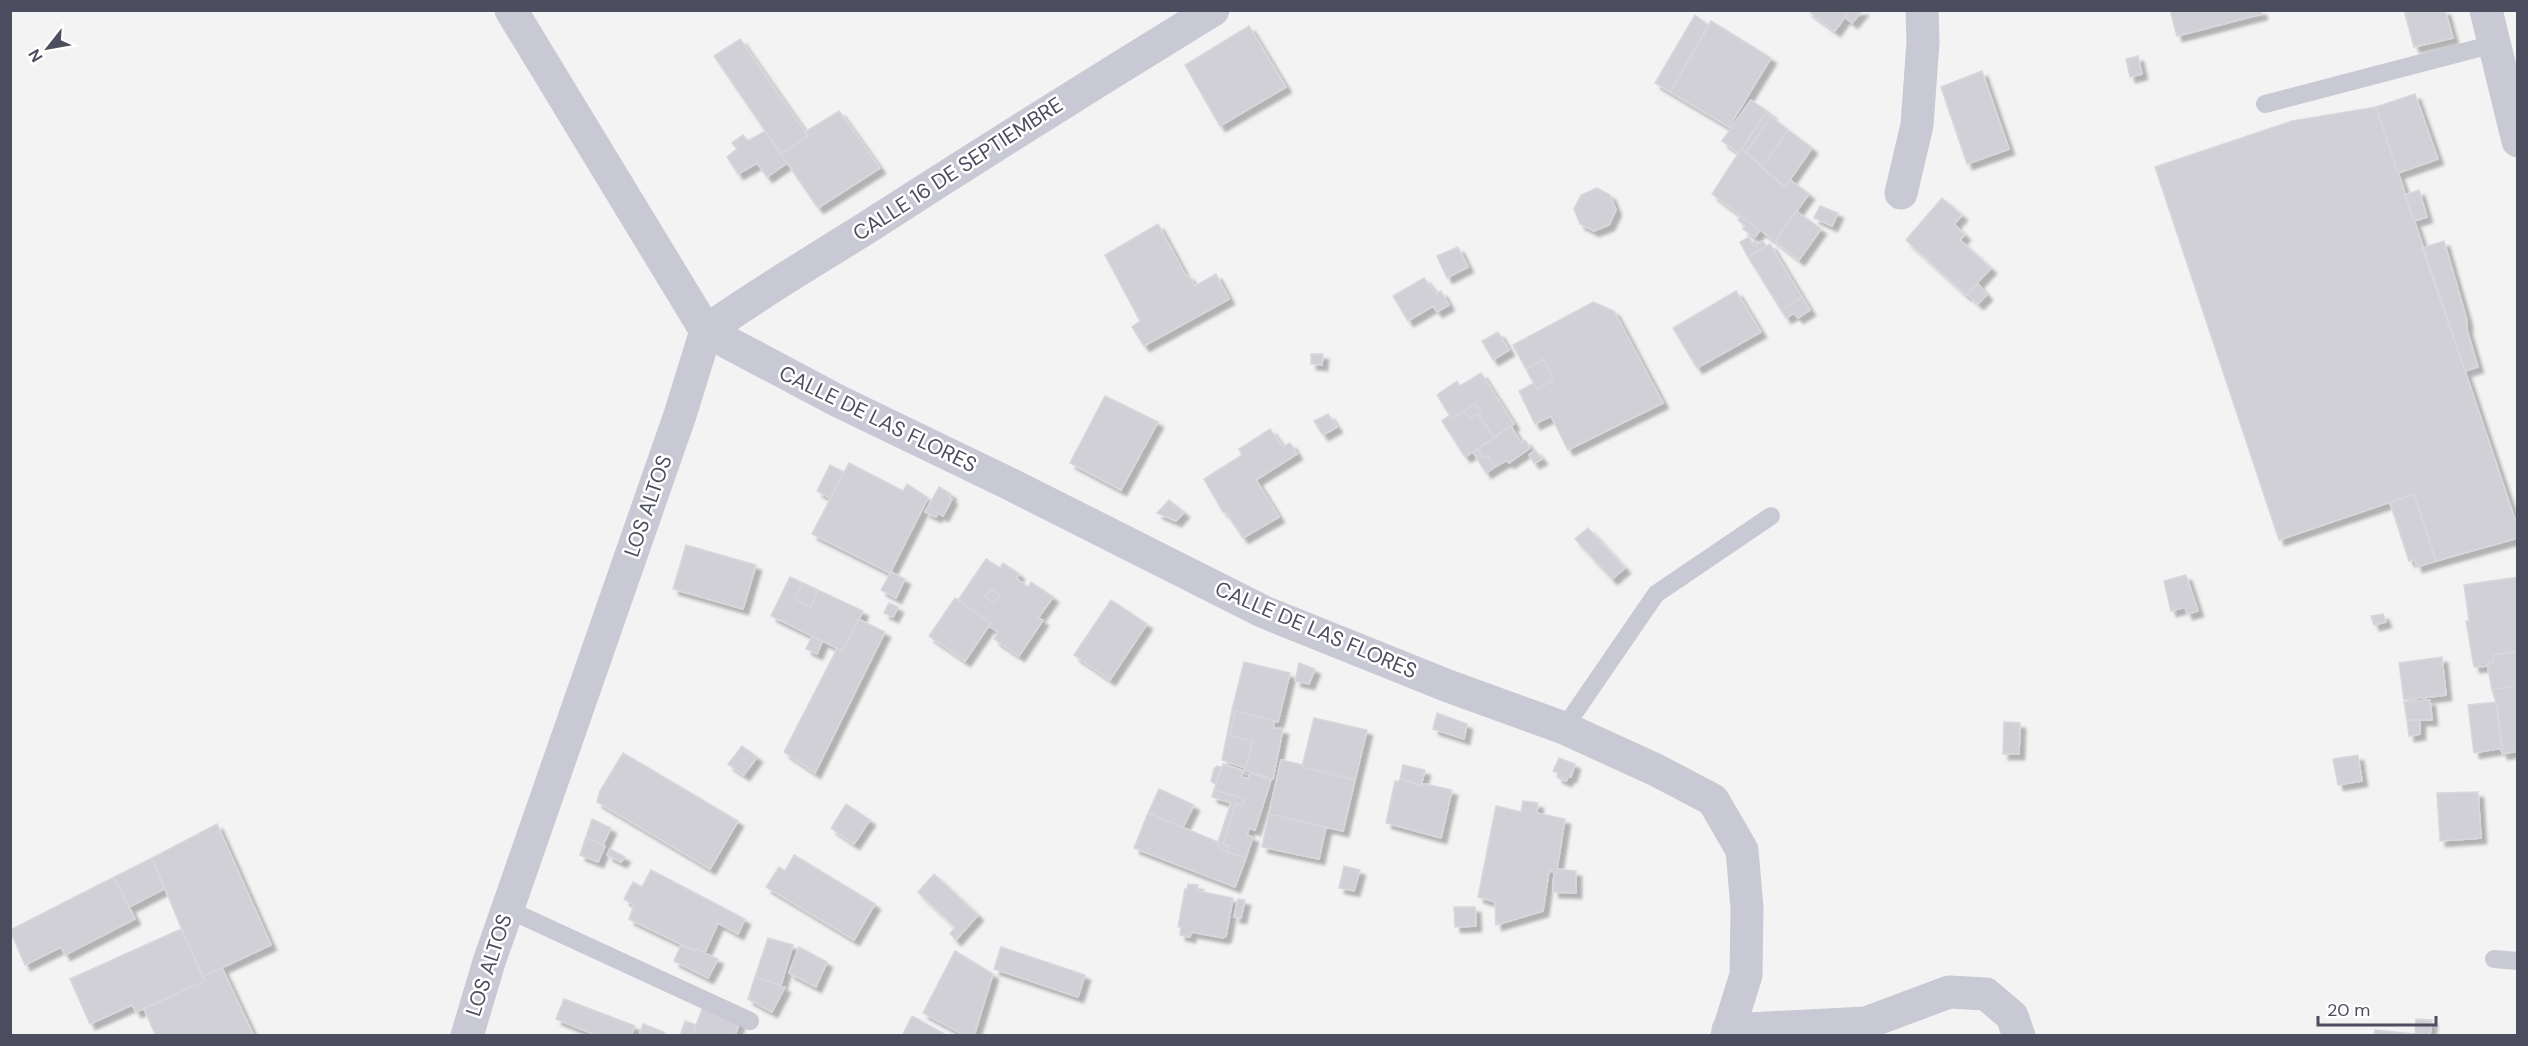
<svg xmlns="http://www.w3.org/2000/svg" width="2528" height="1046" font-family="'DM Sans',sans-serif">
<style>
.building{fill:#d1d0d6;stroke:#d8d7dd;stroke-width:1.5;fill-rule:evenodd;filter:url(#shadow)}
.lines{fill:none;stroke-linecap:round;stroke-linejoin:round}
.service{stroke:#c8c9d5;stroke-width:18}
.minor{stroke:#c8c9d5;stroke-width:33}
.labels{text-anchor:middle;stroke-width:5;stroke-linejoin:round;paint-order:stroke}
.street-label{font-size:21px;fill:#4c4d5e;stroke:#fff}
</style>
<defs>
<filter id="shadow"><feDropShadow dx="5.5" dy="5.5" stdDeviation="1.5" flood-color="#0004"/></filter>
</defs>
<rect width="100%" height="100%" fill="#f4f3f3"/>
<!-- building -->
<path class="building" d="M1807,10H1850L1835,31Z
M1850,10H1863L1852,23L1845,17Z
M2170,10H2261L2262,14L2177,36Z
M2404,10H2445L2453,38L2414,47Z
M1695,15L1709,26L1670,92L1655,83Z
M1711,21L1771,58L1729,127L1670,92Z
M1249,26L1286,87L1220,126L1185,65Z
M740,39L808,136L781,154L714,56Z
M2138,56L2142,74L2130,77L2126,59Z
M1982,71L2009,149L1967,164L1941,87Z
M2415,94L2438,159L2398,173L2376,107Z
M1751,100L1771,114L1769,116L1766,113L1739,153L1722,141Z
M2376,107L2518,528V538L2436,561L2414,494L2279,540L2155,167L2292,121Z
M839,111L880,168L818,208L781,154L808,136L805,132Z
M1766,113L1771,117L1746,152L1741,149Z
M1771,117L1788,130L1763,166L1746,152Z
M1788,130L1812,148L1785,187L1763,169V166Z
M765,131L787,163L767,177L757,163L738,174L727,157L737,149L732,143L743,135L748,141Z
M1741,149L1785,187L1790,180L1809,194L1775,241L1712,194Z
M1597,188L1610,195L1616,210L1609,225L1594,231L1580,224L1574,209L1581,195Z
M2419,190L2427,217L2414,221L2405,195Z
M1942,198L1962,215L1954,224L1965,235L1960,240L1991,268L1966,295L1906,240Z
M1820,206L1838,213L1832,226L1814,218Z
M1796,211L1821,229L1799,260L1775,241Z
M1741,216L1760,230L1755,237L1743,229L1745,226L1738,220Z
M1158,224L1186,276L1188,275L1195,286L1216,274L1229,299L1144,346L1132,327L1140,321L1105,255Z
M1749,237L1754,246L1763,241L1766,246L1748,257L1740,242Z
M2444,241L2467,320V330L2478,367L2465,371L2422,248Z
M1770,244L1802,297L1781,310L1748,257Z
M1458,247L1468,267L1447,278L1437,256Z
M1424,278L1436,294L1441,291L1449,305L1437,312L1433,306L1408,321L1393,296Z
M1978,284L1987,295L1978,304L1967,294Z
M1736,291L1761,332L1697,368L1673,328Z
M1802,297L1810,310L1798,318L1794,313L1786,318L1781,310Z
M1593,302L1614,311L1663,403L1568,450L1551,416L1535,424L1519,391L1534,383L1537,389L1554,380L1543,359L1526,369L1513,345Z
M1498,332L1509,350L1493,360L1482,341Z
M1311,354H1323L1322,365L1311,364Z
M1543,359L1554,380L1537,389L1526,369Z
M1481,373L1514,424L1494,437L1478,414L1481,412L1475,404L1452,419L1437,395L1457,381L1460,386Z
M1105,396L1158,422L1121,490L1070,463Z
M1475,404L1481,412L1470,419L1464,411Z
M1464,411L1470,419L1478,414L1494,438L1465,457L1442,421L1450,415L1452,419Z
M1328,414L1337,427L1323,435L1314,421Z
M1511,426L1521,443L1525,440L1530,448L1509,463L1507,460L1495,467L1488,456L1483,458L1478,449Z
M1270,429L1283,447L1290,443L1297,454L1256,480L1279,517L1243,538L1225,511L1223,512L1204,479L1242,455L1239,449Z
M1478,449L1483,458L1488,456L1495,467L1486,473L1473,452Z
M1535,450L1542,459L1534,463L1529,455Z
M849,463L903,491L907,484L928,498L890,573L812,534Z
M830,465L844,472L830,498L817,491Z
M939,487L951,494L949,497L952,499L943,516L938,513L936,517L925,512Z
M2414,494L2436,561L2417,567L2415,560L2409,561L2390,503Z
M1169,500L1184,512L1176,521L1157,513Z
M1588,528L1625,568L1612,579L1575,539Z
M686,545L756,565L743,609L673,589Z
M986,559L1000,568L1003,563L1019,574L1016,578L1028,587L1031,582L1053,597L1038,618L1043,620L1019,656L994,639L998,632L989,626L991,623L958,600ZM991,589L1000,594L994,603L985,597Z
M891,572L905,579L896,598L881,590Z
M2186,575L2198,611L2187,614L2185,607L2171,611L2164,581Z
M790,577L803,583L795,599L811,607L818,590L863,611L843,651L771,616Z
M2518,577V651L2493,655L2494,662L2487,663L2488,666L2474,667L2466,621H2469L2464,585Z
M803,583L818,590L811,607L795,599Z
M991,589L1000,594L994,603L985,597Z
M955,598L991,623L965,661L929,636Z
M1111,600L1147,624L1110,680L1074,655Z
M889,603L898,607L893,617L884,613Z
M2383,614L2386,622L2374,625L2371,616Z
M858,619L885,632L815,773L784,752L837,649L843,651Z
M812,636L822,642L817,654L806,649Z
M2518,651V685L2492,690L2487,663L2494,662L2493,655Z
M2442,657L2446,695L2404,700L2399,663Z
M1244,662L1290,673L1278,722L1232,710Z
M1299,663L1315,669L1309,684L1295,681Z
M2518,685V751L2502,754L2496,702L2492,690Z
M2430,700L2432,720H2407L2404,702Z
M2496,702L2503,748L2474,753L2468,705Z
M1232,710L1235,711L1230,735L1253,742L1245,768L1222,760Z
M1235,711L1274,721V728L1283,729L1273,779L1245,770L1253,742L1230,735Z
M1437,713L1467,724L1464,739L1433,729Z
M1314,718L1367,730L1355,780L1302,767Z
M2407,720H2420V734L2409,736Z
M2004,722L2020,723L2019,754H2003Z
M742,746L757,757L744,775L728,764Z
M623,753L738,821L710,869L597,802L600,791Z
M2358,755L2362,781L2338,785L2333,759Z
M1559,758L1575,764L1571,777L1569,776L1566,781L1557,777L1558,773L1553,771Z
M1281,760L1303,765L1302,767L1355,780L1343,831L1269,814Z
M1223,764L1244,771L1241,777L1248,779L1250,773L1271,780L1255,830L1249,828L1247,835L1253,837L1246,858L1227,852L1229,846L1223,844L1236,804L1242,806L1245,799L1214,790Z
M1403,765L1425,770L1421,786L1400,779Z
M1217,766L1221,767L1216,785L1211,781L1214,769Z
M1400,779L1416,783V785L1426,784L1452,790L1441,838L1386,823L1395,781L1398,782Z
M1159,789L1194,805L1183,827L1148,813Z
M1214,790L1245,799L1242,806L1236,804L1223,844L1229,846L1227,852L1221,850L1218,842L1231,803L1212,797Z
M2478,792L2481,838L2440,841L2437,793Z
M1523,801L1538,803L1537,813L1565,819L1557,869L1576,871V893L1553,892L1554,872L1549,871L1543,911L1496,925L1495,902L1478,897L1496,806L1521,812Z
M846,804L870,820L854,844L831,828Z
M1148,813L1218,842L1221,850L1246,858L1235,887L1134,848Z
M1269,814L1326,827L1319,859L1262,847Z
M592,819L611,828L603,845L586,837Z
M217,824L271,945L202,977L152,858Z
M586,837L605,846L598,862L580,855Z
M610,849L625,857L621,862L607,855Z
M794,855L875,904L854,940L766,887L779,867L785,871Z
M152,858L164,889L129,907L114,877Z
M1344,866L1360,870L1354,891L1339,888Z
M651,870L745,919L738,934L718,923L705,952L696,949L695,951L629,919L634,905L624,899L633,882L642,887Z
M934,874L978,915L956,940L950,934L955,927L918,892Z
M114,877L135,919L65,955L61,947L25,965L10,930Z
M1188,884L1198,885L1197,891L1233,898L1226,936L1223,938L1191,932L1190,937L1180,935L1181,927H1178L1185,889H1187Z
M1238,899L1245,900L1241,918L1234,917Z
M1454,907H1475L1476,926L1455,927Z
M181,929L205,981L136,1012L132,1005L90,1024L70,979Z
M768,938L793,945L781,985L755,977Z
M681,945L695,951L696,949L718,959L708,978L674,961Z
M799,947L827,962L816,987L789,973Z
M1001,947L1085,975L1078,997L994,969Z
M955,951L993,974L974,1036H966L923,1013Z
M222,968L254,1036H156L144,1009L205,981L202,977Z
M755,977L785,987L772,1012L748,999Z
M564,999L635,1026L631,1036H598L556,1019Z
M703,1007L740,1021L735,1036H692Z
M912,1016L948,1036H902Z
M2416,1019L2432,1020L2430,1035L2415,1034Z
M685,1021L696,1025L692,1036H680Z
M643,1024L664,1032L666,1036H639Z
M2375,1030L2415,1034L2432,1036H2374Z"/>
<g class="lines">
<!-- service -->
<path class="service" d="M2265,104L2494,44
M1564,728L1656,594L1771,516
M507,909L750,1021
M2494,959L2518,961"/>
<!-- minor -->
<path class="minor" d="M2486,10L2518,141
M1901,193L1917,125L1923,42L1922,10
M706,331L838,401L1010,484L1264,612L1448,686L1564,728L1656,770L1713,800L1742,850L1747,908L1746,975L1727,1036
M706,331C760,292 818,259 874,223C986,151 1099,80 1213,10
M1728,1030L1866,1023L1949,992L1986,994L2012,1016L2019,1036
M467,1036L489,962L680,415L706,331L511,10"/>
</g>
<g class="labels">
<!-- street labels -->
<g class="street-label">
<text transform="translate(958 169) rotate(-33)" y="7">CALLE 16 DE SEPTIEMBRE</text>
<text transform="translate(878 419) rotate(26)" y="7">CALLE DE LAS FLORES</text>
<text transform="translate(648 506) rotate(-71)" y="7">LOS ALTOS</text>
<text transform="translate(1316 630) rotate(23)" y="7">CALLE DE LAS FLORES</text>
<text transform="translate(489 965) rotate(-72)" y="7">LOS ALTOS</text>
</g>
</g>
<!-- border -->
<rect width="2528" height="1046" fill="none" stroke="#4c4d5e" stroke-width="24"/>
<!-- north arrow -->
<g transform="translate(48 48) rotate(239)" stroke="#ffffff" stroke-width="4.5" paint-order="stroke">
<path d="M0-4.5L10 22L0 15L-10 22Z" fill="#4c4d5e"/>
<text y="-9" font-size="16" font-weight="bold" text-anchor="middle" fill="#4c4d5e">N</text>
</g>
<!-- scale -->
<path d="M2318 1016v9h118v-9" fill="none" stroke="#4c4d5e" stroke-width="3"/>
<text x="2327" y="1016" font-size="18" fill="#4c4d5e" stroke="#ffffff" stroke-width="4.5" paint-order="stroke">20 m</text>
</svg>
